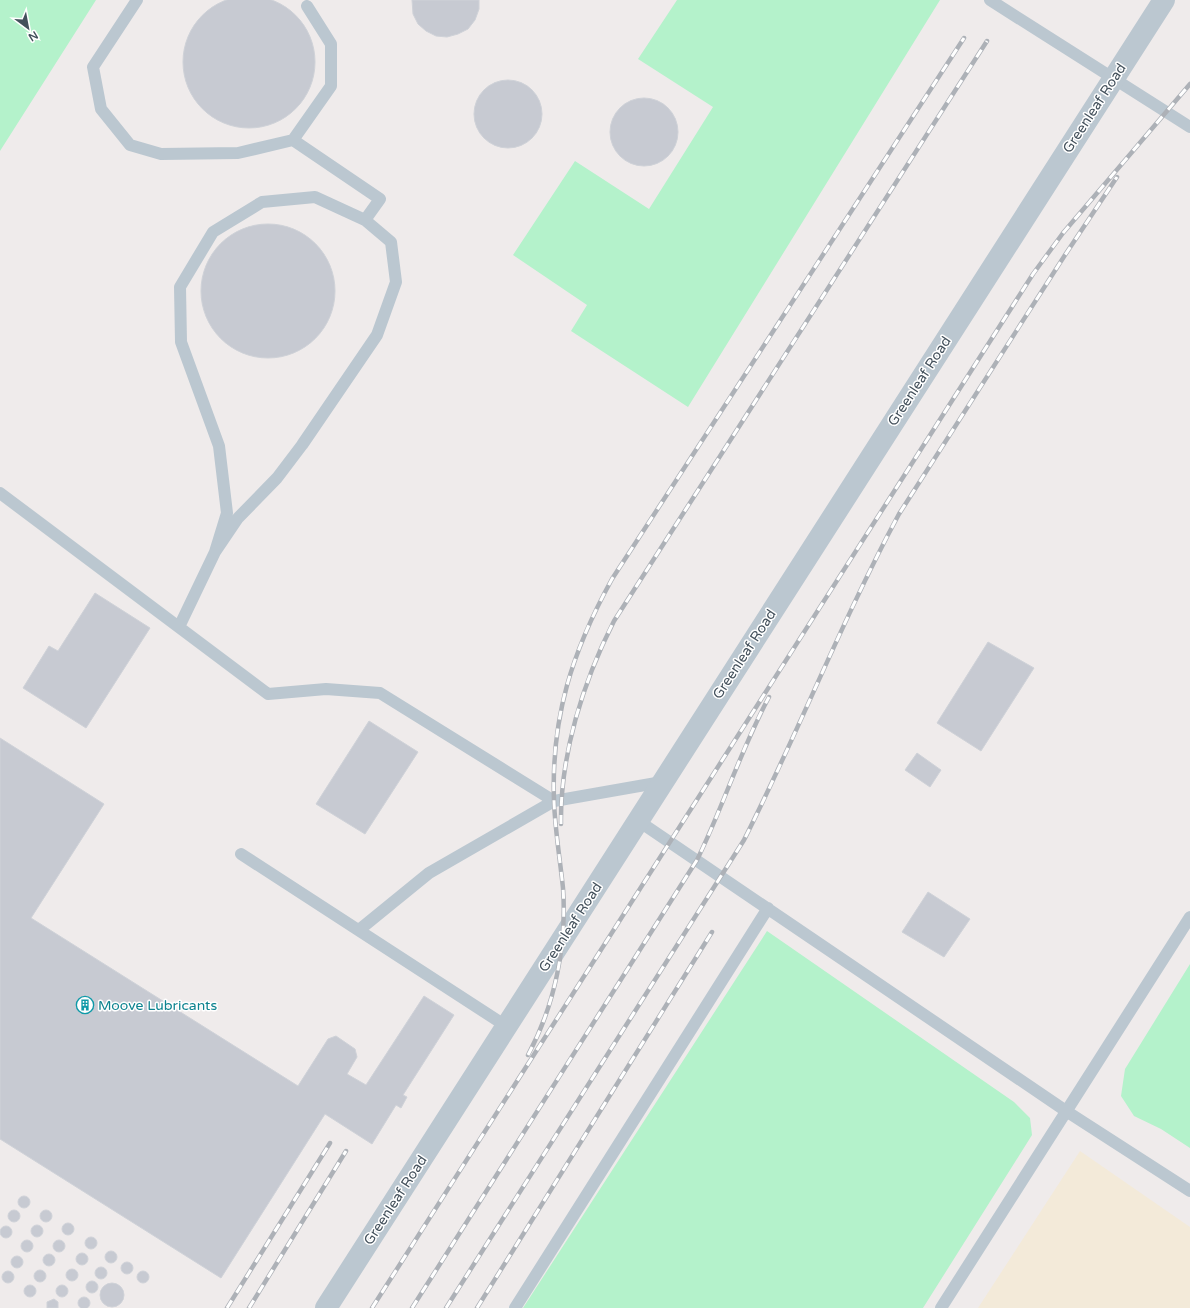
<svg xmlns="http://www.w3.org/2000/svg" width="1190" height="1308" font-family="'Varela Round',sans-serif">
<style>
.green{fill:#b4f2cb}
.sand{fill:#f3ead9}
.building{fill:#c7cad2;stroke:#cfd2d8}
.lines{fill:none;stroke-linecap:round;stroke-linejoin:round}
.lane{stroke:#bbc7d0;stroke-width:12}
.street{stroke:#bbc7d0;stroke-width:22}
.rail-casing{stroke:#adb1b7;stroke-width:4.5}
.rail{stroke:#fff;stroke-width:3;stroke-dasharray:9;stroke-linecap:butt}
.labels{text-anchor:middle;stroke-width:3;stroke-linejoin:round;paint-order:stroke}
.street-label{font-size:14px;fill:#43505b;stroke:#fff}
.culture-label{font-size:14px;fill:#0d838f;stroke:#fff;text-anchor:start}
</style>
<rect width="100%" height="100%" fill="#efebeb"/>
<!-- green -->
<path class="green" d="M0,0H96L0,151Z
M677,0H940L688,407L571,331L587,305L513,255L575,161L649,209L713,107L638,59Z
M767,931L1014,1102L1030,1118L1032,1135L923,1308H523Z
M1190,964V1148L1161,1129L1134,1116L1121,1096L1125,1069Z"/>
<!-- sand -->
<path class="sand" d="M1080,1151L1190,1227V1308H978Z"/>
<!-- building -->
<path class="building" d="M183 62a66 66 0 1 1 132 0a66 66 0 1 1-132 0Z
M412,0H479V9L475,20L468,29L458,34L447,37L436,36L426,31L418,24L413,14Z
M474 114a34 34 0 1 1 68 0a34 34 0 1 1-68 0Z
M610 132a34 34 0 1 1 68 0a34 34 0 1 1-68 0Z
M201 291a67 67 0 1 1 134 0a67 67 0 1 1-134 0Z
M95,593L150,628L86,728L23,688L49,646L58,651Z
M988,642L1034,668L981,751L937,723Z
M369,721L418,752L365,834L316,804Z
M0,738L104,804L31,918L298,1086L328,1039L336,1036L355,1049L357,1057L347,1074L366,1085L424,996L454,1015L403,1095L407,1097L401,1108L396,1105L372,1144L325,1114L221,1278L0,1139Z
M917,753L941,770L930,787L905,770Z
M928,892L970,919L944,957L902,932Z
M18 1202a6 6 0 1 1 12 0a6 6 0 1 1-12 0Z
M40 1216a6 6 0 1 1 12 0a6 6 0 1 1-12 0Z
M8 1216a6 6 0 1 1 12 0a6 6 0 1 1-12 0Z
M62 1229a6 6 0 1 1 12 0a6 6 0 1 1-12 0Z
M31 1231a6 6 0 1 1 12 0a6 6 0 1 1-12 0Z
M0 1232a6 6 0 1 1 12 0a6 6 0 1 1-12 0Z
M85 1243a6 6 0 1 1 12 0a6 6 0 1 1-12 0Z
M21 1246a6 6 0 1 1 12 0a6 6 0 1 1-12 0Z
M53 1246a6 6 0 1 1 12 0a6 6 0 1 1-12 0Z
M105 1257a6 6 0 1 1 12 0a6 6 0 1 1-12 0Z
M76 1259a6 6 0 1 1 12 0a6 6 0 1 1-12 0Z
M43 1260a6 6 0 1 1 12 0a6 6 0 1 1-12 0Z
M11 1262a6 6 0 1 1 12 0a6 6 0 1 1-12 0Z
M121 1268a6 6 0 1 1 12 0a6 6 0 1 1-12 0Z
M95 1273a6 6 0 1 1 12 0a6 6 0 1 1-12 0Z
M66 1275a6 6 0 1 1 12 0a6 6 0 1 1-12 0Z
M34 1276a6 6 0 1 1 12 0a6 6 0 1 1-12 0Z
M2 1277a6 6 0 1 1 12 0a6 6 0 1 1-12 0Z
M137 1277a6 6 0 1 1 12 0a6 6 0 1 1-12 0Z
M86 1287a6 6 0 1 1 12 0a6 6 0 1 1-12 0Z
M100 1295a12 12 0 1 1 24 0a12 12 0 1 1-24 0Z
M24 1291a6 6 0 1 1 12 0a6 6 0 1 1-12 0Z
M56 1291a6 6 0 1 1 12 0a6 6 0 1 1-12 0Z
M78 1303a6 6 0 1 1 12 0a6 6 0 1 1-12 0Z
M54,1299L58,1302V1308H47V1302Z"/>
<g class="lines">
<!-- lane -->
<path class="lane" d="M137,0L93,67L101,109L130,145L161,154L238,153L293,140
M990,0L1190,127
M307,6L331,44V86L293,140L380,199L365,220
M0,493L268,694L326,689L380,693L554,801
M179,627L215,552L227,513L219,446L181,342L180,287L213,232L262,202L315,197L365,220L391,242L396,282L377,335L302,445L277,478L238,518L215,552
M637,820L1066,1111L1190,1191
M241,854L506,1026
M359,930L429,873L554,801L662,782
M515,1308L768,908
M941,1308L1190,917"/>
<!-- street -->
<path class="street" d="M326,1308L1164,0"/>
<defs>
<path id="rail" d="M561,824C560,755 583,682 614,621L987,41
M528,1055C555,1005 567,945 563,888C560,859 555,830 554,801C551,717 572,652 612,579L964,38
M227,1308L330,1143
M249,1308L346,1151
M372,1308L1033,274L1063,233L1190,84
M412,1308L697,860C723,807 741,749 769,697
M446,1308L744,840C798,733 842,620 899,514L1065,255L1117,177
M477,1308L712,932"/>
</defs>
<!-- rail casing -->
<use href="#rail" class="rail-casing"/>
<!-- rail -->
<use href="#rail" class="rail"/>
</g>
<!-- icons -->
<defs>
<symbol id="building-ring" viewBox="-11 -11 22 22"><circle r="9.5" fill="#fff" stroke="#0f9aa8" stroke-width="1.5"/><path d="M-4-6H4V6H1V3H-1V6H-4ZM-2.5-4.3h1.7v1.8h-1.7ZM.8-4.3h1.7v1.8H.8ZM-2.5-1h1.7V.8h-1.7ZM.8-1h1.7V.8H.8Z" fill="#0f9aa8"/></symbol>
</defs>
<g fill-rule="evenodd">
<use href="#building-ring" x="75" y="995" width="20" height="20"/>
</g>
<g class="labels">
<!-- street labels -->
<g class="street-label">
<text transform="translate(1094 108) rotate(-57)" y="5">Greenleaf Road</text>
<text transform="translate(919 381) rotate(-57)" y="5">Greenleaf Road</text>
<text transform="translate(744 654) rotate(-57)" y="5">Greenleaf Road</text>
<text transform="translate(570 927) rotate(-57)" y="5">Greenleaf Road</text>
<text transform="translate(395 1200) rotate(-57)" y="5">Greenleaf Road</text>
</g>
<!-- culture labels -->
<g class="culture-label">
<text x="98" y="1010">Moove Lubricants</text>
</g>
</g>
<!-- north arrow -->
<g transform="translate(28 28) rotate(148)" stroke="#ffffff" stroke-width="3" paint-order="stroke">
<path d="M0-3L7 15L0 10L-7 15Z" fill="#43505b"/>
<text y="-6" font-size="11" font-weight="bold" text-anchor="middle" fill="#43505b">N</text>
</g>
</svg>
